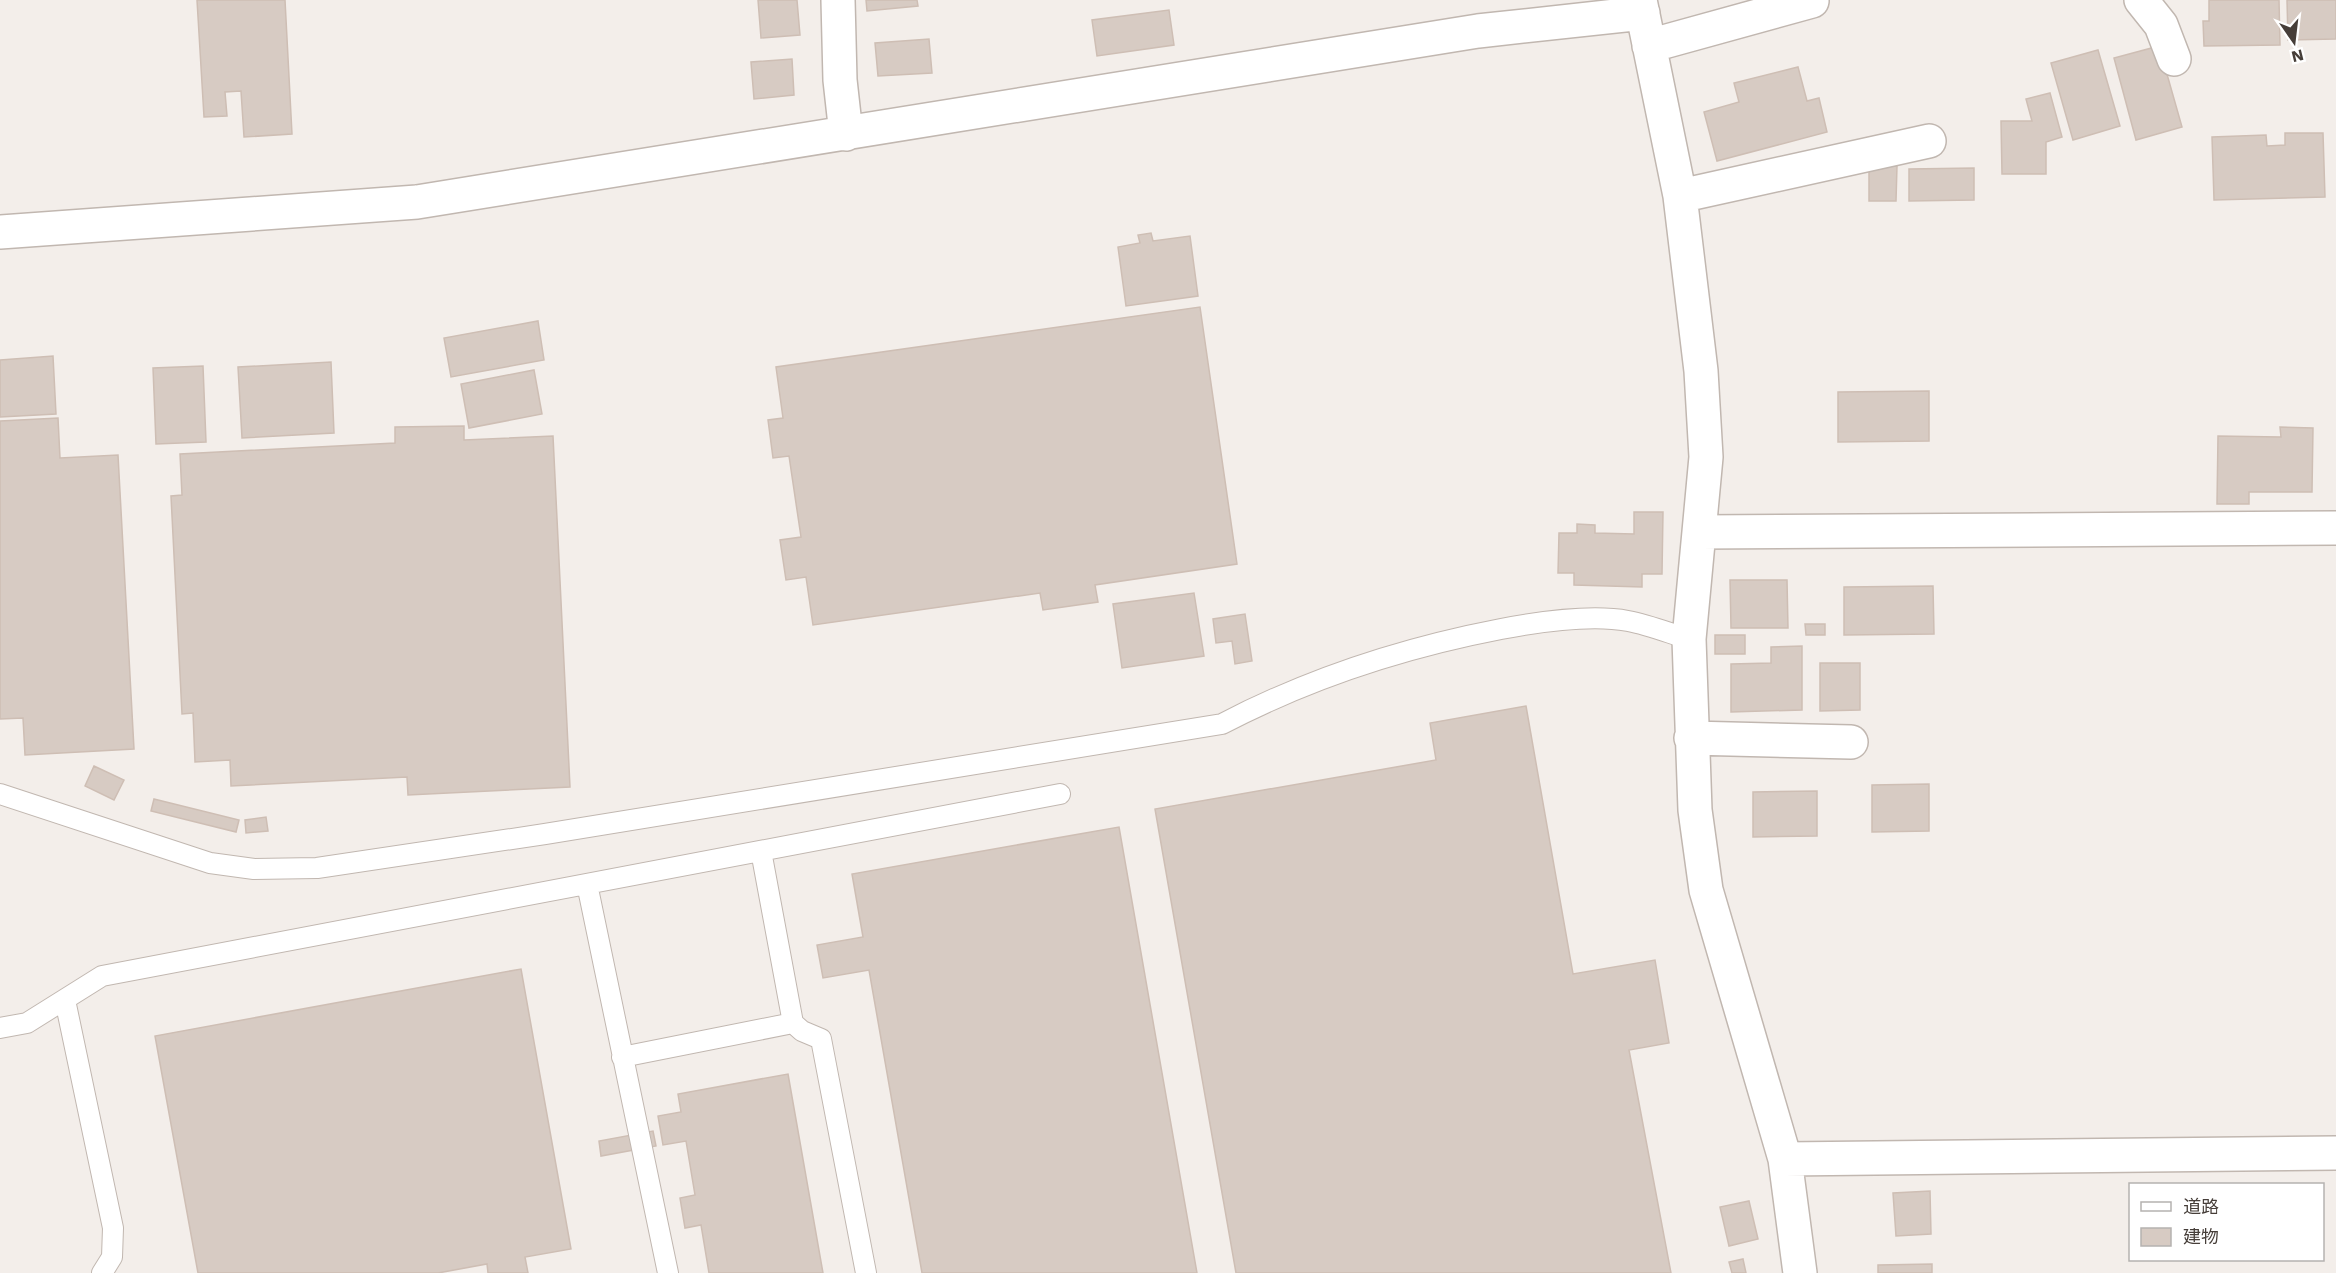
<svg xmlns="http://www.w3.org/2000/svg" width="2336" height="1273" font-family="'Work Sans','Noto Sans JP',sans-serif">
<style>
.building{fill:#d7cbc3;stroke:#cebeb4;stroke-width:1.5}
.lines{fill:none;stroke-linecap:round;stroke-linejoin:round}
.service-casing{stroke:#c1b7b0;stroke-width:22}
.minor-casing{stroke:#c1b7b0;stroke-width:36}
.service{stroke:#fff;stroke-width:20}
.minor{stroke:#fff;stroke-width:33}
</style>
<rect width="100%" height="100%" fill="#f3eeea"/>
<!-- building -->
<path class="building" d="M197,0H285L292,134L244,137L241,91L225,92L227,116L204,117Z
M758,0H797L800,35L761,38Z
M866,0H917L918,6L867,11Z
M2209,0H2279L2280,45L2204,46L2203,21H2209Z
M2287,0H2336V39L2288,40Z
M1169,10L1174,45L1097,56L1092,20Z
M929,39L932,73L878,76L875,43Z
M2159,46L2182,127L2136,140L2114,58Z
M2098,50L2120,126L2073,140L2051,63Z
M792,59L794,95L754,99L751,62Z
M1798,67L1807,101L1819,98L1827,132L1717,161L1704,112L1739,102L1734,83Z
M2050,93L2062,137L2046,142V174H2002L2001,121H2032L2026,99Z
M2285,133H2323L2325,197L2214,200L2212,137L2266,135L2267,146L2285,145Z
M1869,165L1897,166L1896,201H1869Z
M1974,168V200L1909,201V169Z
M1151,233L1153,241L1190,236L1198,296L1126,306L1118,247L1140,243L1138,235Z
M1200,307L1237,564L1095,585L1098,602L1043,610L1040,593L813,625L806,577L786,580L780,540L801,537L789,456L773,458L768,420L783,418L776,367Z
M538,321L544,360L451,377L444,338Z
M53,356L56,414L0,417V360Z
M331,362L334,433L242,438L238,367Z
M203,366L206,442L156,444L153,368Z
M534,370L542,414L469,428L461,384Z
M1929,391V441L1838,442V392Z
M58,418L60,458L118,455L134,749L25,755L23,718L0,719V421Z
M464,426V440L553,436L570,787L408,795L407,777L231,786L230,760L195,762L193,713L182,714L171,496L182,495L180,454L395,443V427Z
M2280,427L2313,428L2312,492H2249V504H2217L2218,436L2281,437Z
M1634,512H1663L1662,574H1642V587L1574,585V573H1558L1559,533H1577V524L1595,525V533L1634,534Z
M1730,580H1787L1788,628H1731Z
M1933,586L1934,634L1844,635V587Z
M1194,593L1204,656L1122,668L1113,604Z
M1245,614L1252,661L1235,664L1232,641L1216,643L1213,619Z
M1805,624H1825V635H1806Z
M1715,635H1745V654H1715Z
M1802,646V710L1731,712V664L1771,663V647Z
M1820,663H1860V710L1820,711Z
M1526,706L1573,974L1655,960L1669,1043L1629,1050L1671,1273H1236L1155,809L1436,760L1430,723Z
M94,766L124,780L114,800L85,786Z
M1929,784V831L1872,832V785Z
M1817,791V836L1753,837V792Z
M154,799L239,820L236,832L151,811Z
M266,817L268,831L246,833L245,820Z
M1119,827L1197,1273H922L869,970L823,978L817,945L863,937L852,874Z
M521,969L571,1249L525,1257L528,1273H488L487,1264L438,1273H198L155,1036Z
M788,1074L823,1273H709L701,1225L685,1228L680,1198L695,1195L686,1141L663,1145L658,1116L681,1112L678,1094Z
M653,1131L656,1146L601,1156L599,1141Z
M1930,1191L1931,1234L1896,1236L1893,1193Z
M1749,1201L1758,1239L1729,1246L1720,1207Z
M1743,1259L1746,1273H1732L1729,1262Z
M1932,1264V1273H1878V1265Z"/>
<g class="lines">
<defs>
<path id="service" d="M0,794L210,863L254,869L317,868L545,834L1222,724C1312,677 1402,648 1501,629C1538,622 1591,614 1628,621C1649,625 1669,633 1689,639
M761,851L793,1023L802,1031L821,1039L866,1273
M587,884L668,1273
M65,1000L113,1228L112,1257L102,1273
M0,1028L27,1023L102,976L1060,794
M622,1057L793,1023"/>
<path id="minor" d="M838,0L840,80L846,134
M1640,0L1680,196L1701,371L1706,457L1689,639L1695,810L1706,890L1785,1159L1800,1273
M2141,0L2161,25L2174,59
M1649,46L1812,1
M1680,196L1929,141
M0,232L417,202L1478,31L1643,13
M1700,532L2336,528
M1691,738L1851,742
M1785,1159L2336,1153"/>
</defs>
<!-- service casing -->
<use href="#service" class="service-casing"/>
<!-- minor casing -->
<use href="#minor" class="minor-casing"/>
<!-- service -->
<use href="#service" class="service"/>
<!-- minor -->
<use href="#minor" class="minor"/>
</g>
<!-- legend -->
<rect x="2129" y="1183" width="195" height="78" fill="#ffffff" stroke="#b5b2b0" stroke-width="1.5"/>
<rect x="2141" y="1202" width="30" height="9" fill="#ffffff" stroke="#b5b2b0" stroke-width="1.5"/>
<text x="2183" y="1213" font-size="18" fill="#463e39">道路</text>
<rect x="2141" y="1228" width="30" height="18" fill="#d7cbc3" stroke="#b5b2b0" stroke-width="1.5"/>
<text x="2183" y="1243" font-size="18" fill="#463e39">建物</text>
<!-- north arrow -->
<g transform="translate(2294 42) rotate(166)" stroke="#ffffff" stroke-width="4.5" paint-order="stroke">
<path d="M0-4.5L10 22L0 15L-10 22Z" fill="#463e39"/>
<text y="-9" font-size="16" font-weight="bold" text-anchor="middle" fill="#463e39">N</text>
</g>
</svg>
